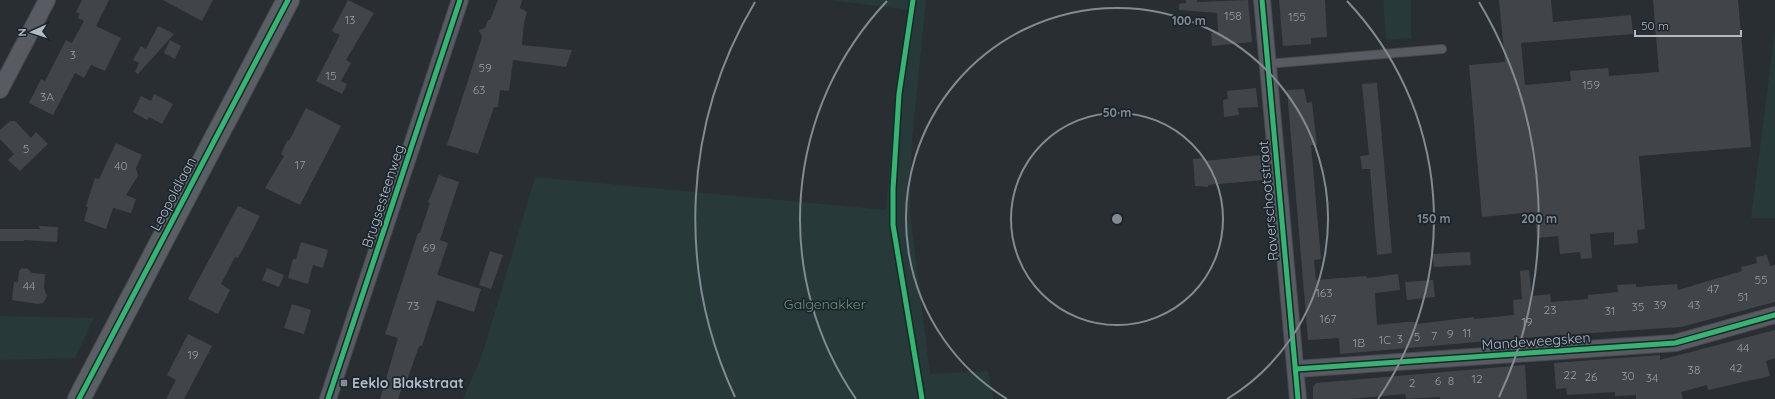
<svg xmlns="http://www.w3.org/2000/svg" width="1775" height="399" font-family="Quicksand,sans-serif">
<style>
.green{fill:#273939}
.building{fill:#41454a}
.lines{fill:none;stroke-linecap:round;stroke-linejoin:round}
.service-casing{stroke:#464a4e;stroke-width:10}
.minor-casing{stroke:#464a4e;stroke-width:18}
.primary-casing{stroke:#464b50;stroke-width:24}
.service{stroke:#585c62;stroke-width:8}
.minor{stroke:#585c62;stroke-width:16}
.primary{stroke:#5a5f64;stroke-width:22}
.cycleway-casing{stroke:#1c252d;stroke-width:8}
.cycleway{stroke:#33b770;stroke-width:5}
.ring{fill:none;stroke:#828a92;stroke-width:2}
.poi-dot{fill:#828a92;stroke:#1c252d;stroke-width:1.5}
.labels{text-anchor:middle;stroke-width:3.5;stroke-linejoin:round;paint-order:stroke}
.number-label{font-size:12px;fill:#969ea6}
.street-label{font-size:14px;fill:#b2bbc5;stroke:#1c252d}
.park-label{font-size:14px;fill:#6b9471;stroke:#1c252d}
.poi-label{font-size:14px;font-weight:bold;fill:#b2bbc5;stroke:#1c252d;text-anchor:start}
.centre{fill:#828a92;stroke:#1c252d;stroke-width:2}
.ring-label{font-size:12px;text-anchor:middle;font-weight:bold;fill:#828a92;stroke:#1c252d;stroke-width:3.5;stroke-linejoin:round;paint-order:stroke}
</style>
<rect width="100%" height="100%" fill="#292e33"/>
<!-- green -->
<path class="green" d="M830,0H926L912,140L910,212L930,374L988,371L994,399H463L482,355L535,177L886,210L893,123L909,10Z
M1383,0H1411V38L1386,40Z
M1775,30V218H1751Z
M0,316L94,318L75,358L0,360Z"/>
<!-- building -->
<path class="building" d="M82,0H109L96,26L121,38L105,71L91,65L84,78L75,73L53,115L29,103L41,79L45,81L66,40L72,43L84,21L78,18L80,14L76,12Z
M163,0H213L202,21Z
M348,0L374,13L346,60L351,63L341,81L347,84L342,94L316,81L340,35L332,31Z
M498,0H522L520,8L527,12L524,23L522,45L572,50L566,67L513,60L509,91L500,90L498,107H494L478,154L447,145L482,37L479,30L485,28L488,20H490Z
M1186,0H1197V2L1248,0L1252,42L1212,46L1211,33L1218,32L1217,13L1179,10V4L1186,3Z
M1279,0H1325L1327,37L1311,38V44L1283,46Z
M1499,0H1551L1553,22L1631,15L1633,34L1521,43L1525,85L1571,81L1570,71L1608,68L1609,76L1659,72L1653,0H1738L1751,147L1639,156L1645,229L1637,230L1638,243L1628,244L1614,245V232L1590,234L1592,258L1581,259L1580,252L1560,254L1558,236L1537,238L1535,212L1482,217L1469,65L1505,62Z
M158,26L174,34L138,74L135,72L139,63L133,60L141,46L146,49Z
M170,40L181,46L175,59L164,53Z
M1377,83L1392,253L1377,255L1370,169H1362L1360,156L1369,155L1362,84Z
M1256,88L1258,107L1238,108L1239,115L1224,117L1223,100L1228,99L1227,91Z
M1304,89L1307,103L1312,102L1317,145H1311L1321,259L1314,260L1316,280L1366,276L1367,278L1398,274L1400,290L1375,293L1377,325L1407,322H1417V324L1474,317V319L1514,315L1513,300L1522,299L1520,271L1529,270L1532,296L1550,294L1551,302L1588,299V295L1618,292L1617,285L1636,284V287L1677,284L1678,290L1742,271L1741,267L1757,263L1756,257L1767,255L1770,266L1775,265V302L1681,327L1547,336L1340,354L1339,338L1308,340L1287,90Z
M154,94L173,104L162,124L149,117L147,120L133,112L141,96L151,101Z
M306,108L341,126L300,205L265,188L284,156L281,154L284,147L288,140L289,141Z
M10,121H15L31,138L36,132L48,144L20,171L8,160L14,154L0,139V130Z
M116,143L142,155L136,168L138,176L126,195L136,199L131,213L113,208L106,229L84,221L88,207L86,206L95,178L99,179Z
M1262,155L1264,180L1208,185V187L1195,186L1193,159L1204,158V161Z
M439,175L459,182L440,240L448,243L437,275L481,289L474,312L437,300L422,346H419L404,389L402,388L398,399H380L398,338L385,334L418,233H420L430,203L428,202L431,195Z
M238,206L260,216L238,258L235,257L221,284L230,290L218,314L188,299Z
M39,226L58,227L57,242L24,240V241H0V229H40Z
M301,242L328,250L323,268L313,265L308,284L288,278L293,259H296Z
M490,251L503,255L491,289L479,285Z
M1470,252L1471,265L1434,267L1432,254Z
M22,268L28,269L32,273L45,274L44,288L47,296L43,303L38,304L12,300L14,282H18L19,271Z
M267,268L284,275L279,287L262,280Z
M1433,280L1435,297L1407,300L1405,282Z
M292,304L311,310L304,334L284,328Z
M1775,330V358L1766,361L1770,376L1708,390L1707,385L1681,392L1683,399H1636V395L1615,396V392L1567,395L1566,388L1556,389L1554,363L1660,355V360Z
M188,334L212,346L184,399H166L176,380L167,375Z
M1525,365L1527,399H1440V397L1406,399L1405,394L1350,399H1313V387L1316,383Z"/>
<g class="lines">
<defs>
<path id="service" d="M1268,64L1442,49"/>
<path id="minor" d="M1262,0L1298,399
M0,90L47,0
M1296,369L1675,343L1775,315
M328,399L460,0"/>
<path id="primary" d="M79,399L288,0"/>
</defs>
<!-- service casing -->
<use href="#service" class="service-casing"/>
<!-- minor casing -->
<use href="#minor" class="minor-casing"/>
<!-- primary casing -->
<use href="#primary" class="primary-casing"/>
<!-- service -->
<use href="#service" class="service"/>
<!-- minor -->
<use href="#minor" class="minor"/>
<!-- primary -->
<use href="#primary" class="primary"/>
<defs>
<path id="cycleway" d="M913,0L899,94L893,189V225L922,399
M1262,0L1298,399
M1296,369L1675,343L1775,315
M79,399L288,0
M328,399L460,0"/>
</defs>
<!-- cycleway casing -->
<use href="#cycleway" class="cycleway-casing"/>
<!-- cycleway -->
<use href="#cycleway" class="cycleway"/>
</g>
<!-- distance rings -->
<g class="ring">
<circle cx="1117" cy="219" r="106"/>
<path d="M1007 399A211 211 0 1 1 1227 399"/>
<path d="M856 399A317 317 0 0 1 887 1M1347 1A317 317 0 0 1 1378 399"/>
<path d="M735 397A422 422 0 0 1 755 2M1479 2A422 422 0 0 1 1499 397"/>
</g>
<!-- markers -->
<rect class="poi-dot" x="340" y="379" width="8" height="8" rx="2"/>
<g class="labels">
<!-- number labels -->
<g class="number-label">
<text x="1233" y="20">158</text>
<text x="1297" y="21">155</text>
<text x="350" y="24">13</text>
<text x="73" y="59">3</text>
<text x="485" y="72">59</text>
<text x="331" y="80">15</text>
<text x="1591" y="89">159</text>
<text x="479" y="94">63</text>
<text x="47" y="101">3A</text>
<text x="26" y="153">5</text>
<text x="300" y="169">17</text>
<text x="121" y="170">40</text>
<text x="429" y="252">69</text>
<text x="1761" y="284">55</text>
<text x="29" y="290">44</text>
<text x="1713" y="293">47</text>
<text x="1324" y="297">163</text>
<text x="1743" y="301">51</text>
<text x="1660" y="309">39</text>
<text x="1694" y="309">43</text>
<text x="413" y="310">73</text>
<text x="1638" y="311">35</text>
<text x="1550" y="314">23</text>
<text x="1610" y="315">31</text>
<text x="1328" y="323">167</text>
<text x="1527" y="326">19</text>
<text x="1467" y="337">11</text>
<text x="1450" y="338">9</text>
<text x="1434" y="340">7</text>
<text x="1417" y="341">5</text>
<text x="1400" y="343">3</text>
<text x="1385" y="344">1C</text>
<text x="1359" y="347">1B</text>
<text x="1743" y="352">44</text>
<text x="193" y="359">19</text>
<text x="1736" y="372">42</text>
<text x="1694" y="374">38</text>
<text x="1570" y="379">22</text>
<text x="1628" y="380">30</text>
<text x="1591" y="381">26</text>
<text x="1652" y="382">34</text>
<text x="1477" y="383">12</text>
<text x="1438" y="385">6</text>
<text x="1451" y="385">8</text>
<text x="1412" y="387">2</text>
</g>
<!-- street labels -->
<g class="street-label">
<text transform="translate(173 194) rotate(-62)" y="5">Leopoldlaan</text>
<text transform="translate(383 196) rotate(-72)" y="5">Brugsesteenweg</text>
<text transform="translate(1268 201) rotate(-95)" y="5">Raverschootstraat</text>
<text transform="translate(1536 341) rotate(-4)" y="5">Mandeweegsken</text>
</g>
<!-- park labels -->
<g class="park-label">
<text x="825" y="309">Galgenakker</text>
</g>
<!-- poi labels -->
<g class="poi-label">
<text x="352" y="388">Eeklo Blakstraat</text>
</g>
</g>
<circle cx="1117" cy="219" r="6" class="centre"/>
<g class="ring-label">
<text x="1189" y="25">100 m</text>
<text x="1117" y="117">50 m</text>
<text x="1434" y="223">150 m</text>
<text x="1539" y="223">200 m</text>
</g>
<!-- north arrow -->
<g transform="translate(32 32) rotate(267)" stroke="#1c252d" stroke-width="3" paint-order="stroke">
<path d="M0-3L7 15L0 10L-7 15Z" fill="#b2bbc5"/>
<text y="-6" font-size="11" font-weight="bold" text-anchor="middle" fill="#b2bbc5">N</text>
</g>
<!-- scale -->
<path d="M1635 30v6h106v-6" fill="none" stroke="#b2bbc5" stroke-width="2"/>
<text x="1641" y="30" font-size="12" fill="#b2bbc5" stroke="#1c252d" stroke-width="3" paint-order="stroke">50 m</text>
</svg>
